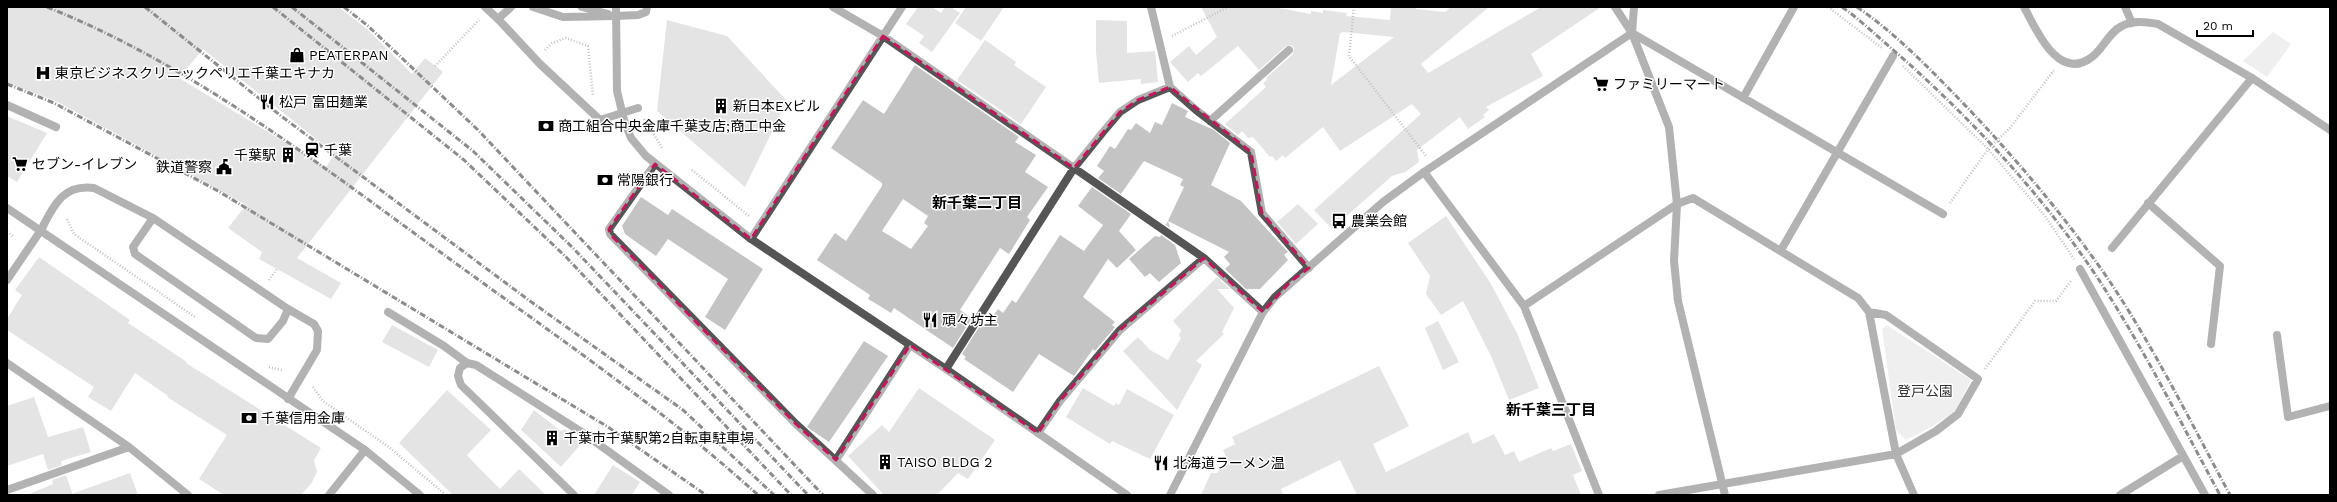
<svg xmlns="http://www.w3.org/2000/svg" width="2337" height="502" font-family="'Work Sans','Noto Sans JP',sans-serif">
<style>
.green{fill:#dcdcdc}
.building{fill:#c4c4c4;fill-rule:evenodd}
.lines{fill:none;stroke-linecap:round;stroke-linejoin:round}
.path{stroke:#777;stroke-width:2.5;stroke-dasharray:1 2;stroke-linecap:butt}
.service{stroke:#555;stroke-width:8}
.pedestrian{stroke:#555;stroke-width:8}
.minor{stroke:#555;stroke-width:8}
.tertiary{stroke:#555;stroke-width:8}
.rail{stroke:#000;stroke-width:3;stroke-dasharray:6 2 1 2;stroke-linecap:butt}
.pedestrian-bridge{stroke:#555;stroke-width:8}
.marked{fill:none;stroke:#c2185b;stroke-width:3;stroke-dasharray:8 5;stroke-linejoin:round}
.labels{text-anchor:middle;stroke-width:3;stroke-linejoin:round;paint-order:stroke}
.poi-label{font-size:14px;fill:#000;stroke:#fff;text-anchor:start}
.park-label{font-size:14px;fill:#333;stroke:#fff}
.neighbourhood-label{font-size:15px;font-weight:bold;fill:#000;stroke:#fff}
</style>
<rect width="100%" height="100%" fill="#fff"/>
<!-- green -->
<path class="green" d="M2273,32L2291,44L2267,77L2243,61Z
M1887,325L1971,380L1955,411L1933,426L1906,440L1896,430L1882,329Z"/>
<!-- building -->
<path class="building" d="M7,7H339L367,29L412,74L425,58L443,72L297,258L341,283L331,299L259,259L262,252L228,228L246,205L56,101L7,83ZM203,49L335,154L326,167L179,78Z
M918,7H932L941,13L945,7H951L960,13L932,52L919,43L924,36L906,24Z
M966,7H1004L981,41L955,23Z
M1201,7H1273L1311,14V11L1323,13V10L1347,13L1346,16L1390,20L1391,7H1416V9L1445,12L1451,7H1489L1421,64L1428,73L1541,7H1601L1531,54L1543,76L1486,107L1489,110L1483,115L1485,117L1468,129L1460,117L1417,150L1419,162L1405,172L1392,176L1332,229L1314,210L1421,114L1412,104L1340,151L1323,127L1285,158L1283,155L1276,161L1272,156L1270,157L1253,137L1248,138L1242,131L1238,135L1225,124L1266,87L1263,83L1267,80L1266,78L1293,54L1294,48L1291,45L1286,46L1259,70L1238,46L1201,76L1198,73L1188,82L1170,62L1189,46L1196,55L1217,37ZM1344,32L1394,37L1331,85L1340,33Z
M667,20L727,36L787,101L745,187L657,111Z
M1096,20L1127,21V53L1155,51L1158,82L1141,84V79L1099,83L1096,52Z
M985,40L1016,62L1014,65L1046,87L1021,124L957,80Z
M915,65L1019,137L1015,142L1036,155L1025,172L1048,187L1027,217L1030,220L1009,254L1000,248L960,310L972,318L953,348L894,308L891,313L880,306L868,299L870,295L817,260L835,233L846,241L882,186V183L831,148L863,100L884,114ZM903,199L928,216L924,223L928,226L911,249L882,231Z
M1172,103L1188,111L1185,117L1214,130L1230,143L1211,185L1241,201L1288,252L1284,255L1288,260L1260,289H1246L1225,269L1230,264L1224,257L1229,252L1168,221L1170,228L1166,225L1184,187L1180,185L1183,179L1144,161L1121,194L1098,178L1104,171L1097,166L1110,146L1115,149L1128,129L1131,130L1136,123L1150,133L1155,122L1162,125Z
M7,116L47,133L17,182L7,176Z
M1092,187L1131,214L1119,231L1136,250L1117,268L1108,259L1083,297L1115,322L1112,325L1115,327L1095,351L1093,349L1074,376L1039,354L1013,392L964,359L966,357L962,354L981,324L986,326L998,309L1003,313L1012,300L1016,303L1060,235L1084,251L1103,225L1078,206Z
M641,197L668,215L672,209L763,269L725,330L705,317L728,279L668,239L656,256L625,234L622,226Z
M1298,204L1318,224L1296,244L1277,222Z
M1446,216L1491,284L1517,333L1539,388L1509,400L1491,356L1463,301L1441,315L1426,294L1430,276L1408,243Z
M1161,235L1175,245L1181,263L1159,282L1150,273L1145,277L1129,259L1155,236L1160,237Z
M39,257L130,320L128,323L187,362L186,363L321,448L314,460L317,472L311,484L301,495H224L199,479L227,435L167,397L168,396L135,373L111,411L88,397L94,387L7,330V319L22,295L15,290Z
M1217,277L1230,289H1217L1234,308L1222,332L1224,334L1196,361L1202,365L1177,410L1123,351L1138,337L1150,350L1168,360L1181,338L1179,336L1181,330L1173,321Z
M1438,321L1459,362L1443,370L1425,328Z
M392,325L438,350L429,367L382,342Z
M864,341L888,356L829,442L807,427Z
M1379,366L1409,426L1373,444L1386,472L1468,432L1473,444L1494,434L1505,455L1514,451L1519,462L1551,448L1553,451L1571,444L1582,471L1573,475L1581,495H1357L1340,460L1281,489L1283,495H1201L1211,473H1217L1227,459L1223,450L1235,444L1232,437Z
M919,388L995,440L968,479L958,473L937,495H884L848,456L882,425L889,432Z
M1083,388L1114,406L1116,403L1119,405L1127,389L1174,415L1150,459L1112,441L1110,444L1066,417Z
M447,390L491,430L467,455L478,467L500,489L519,469L546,495H453L399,443Z
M34,397L48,437L83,427L91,452L61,461L62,465L48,470L43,454L7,466V406Z
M534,410L561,431L565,429L581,444L561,467L521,430Z
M613,465L640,482L632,495H594Z
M130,473L138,495H74V493Z
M66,475L73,495H27L53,484L52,480Z"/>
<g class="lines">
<!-- path -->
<path class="path" d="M1354,7L1349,56L1426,156
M1828,7L1882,48
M1172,36L1228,7
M545,50L552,43L566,38L588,46L593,96
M435,66L479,20
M1903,66L1988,149L2045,216L2074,259
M644,119L663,149
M692,170L749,216
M1950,203L1988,149L2010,128L2054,70
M67,219L74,234L195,317
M7,232L14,237
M269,280L277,269
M269,367L282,370
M1985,369L2035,301H2056L2071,281
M313,387L323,401L390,448L446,495"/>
<!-- service -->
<path class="service" d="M533,7L563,17L616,16
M582,7L608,14
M2148,203L2220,266L2211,344
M153,218L133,247L135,254L256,338L268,339L283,321L288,309
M41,230C54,205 63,184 94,188L153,218L288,309L314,324L318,331L317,350L288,399
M2112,248L2252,78
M2277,335L2288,417L2330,406"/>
<!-- pedestrian -->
<path class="pedestrian" d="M485,7L498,19
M7,105L56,127
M388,312L444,346L467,363"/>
<!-- minor -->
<path class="minor" d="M833,7L883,36L1204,258L1263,312
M1151,7L1170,87L1196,110L1251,152L1262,213L1309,268
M1634,7L1632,33L1943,214
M2024,7C2036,29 2058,83 2092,57C2103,49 2109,32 2122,26C2133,20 2146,22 2158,24L2252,78L2330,130
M2125,7L2132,23
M616,16L638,15L646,12L647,7
M1743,98L1794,7
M1210,121L1289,50
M655,164L609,229L610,234L796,424L873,495
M1424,172L1524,306L1599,495
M751,239L902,7
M1781,250L1893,56
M2080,269L2205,495
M7,280L41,230
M1524,306L1677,204L1693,198L1858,298L1869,312L1896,454L1914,495
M7,363L129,447L188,495
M946,369L1074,168L1103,132L1120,112L1138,100L1170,87
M1038,433L1060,401L1120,330L1204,258
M836,460L910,345
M7,490L129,447
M329,495L365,450
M574,495L461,385L458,376L460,368L467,363L476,365L583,433L669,495
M1659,495L1896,454L1936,431L1958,414L1978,379L1886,315L1869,312
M2120,495L2183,456"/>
<!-- tertiary -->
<path class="tertiary" d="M616,7L617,91L624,120L631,138L646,156L751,239L946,369L1127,495
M1615,7L1632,33L1669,127L1677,204L1674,261L1678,301L1725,495
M7,208L365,450L420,495
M1170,495L1263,312L1275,297L1383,202L1424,172L1632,33"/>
<!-- rail -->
<path class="rail" d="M47,7C194,66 320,165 447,257C553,334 662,408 758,495
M145,7L281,116L530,301L683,410L774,495
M273,7L464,160L566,257L791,495
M292,7L473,151L573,248L808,495
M344,7L368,26L478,130L823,495
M1842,7C1862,21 1880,39 1899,55C1974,121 2044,197 2099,280C2144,349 2181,423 2220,495
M1857,7C1895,33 1929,68 1961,101C2013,155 2061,212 2104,273C2152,343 2190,421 2230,495
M7,84L54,103L218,191L608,427L706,495"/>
<!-- pedestrian-bridge -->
<path class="pedestrian-bridge" d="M511,7L498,19L540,64L600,120L638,108"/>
</g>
<!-- marked area -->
<path d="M0 0H2337V502H0ZM883,36L1074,168L1120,112L1138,100L1170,87L1251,152L1262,213L1309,268L1290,282L1263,312L1204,258L1120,330L1060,401L1038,433L910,345L836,460L796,424L610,234L609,229L655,164L751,239Z" fill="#fff" fill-opacity=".55" fill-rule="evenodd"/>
<path class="marked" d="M883,36L1074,168L1120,112L1138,100L1170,87L1251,152L1262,213L1309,268L1290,282L1263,312L1204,258L1120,330L1060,401L1038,433L910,345L836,460L796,424L610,234L609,229L655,164L751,239Z"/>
<!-- icons -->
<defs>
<symbol id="shop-bare" viewBox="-9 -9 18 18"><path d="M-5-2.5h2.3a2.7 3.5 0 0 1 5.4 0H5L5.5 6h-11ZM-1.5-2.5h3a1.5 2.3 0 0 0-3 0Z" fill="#000" stroke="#fff" stroke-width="2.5" paint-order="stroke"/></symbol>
<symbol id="hospital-bare" viewBox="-9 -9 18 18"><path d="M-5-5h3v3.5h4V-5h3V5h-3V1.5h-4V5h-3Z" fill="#000" stroke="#fff" stroke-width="2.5" paint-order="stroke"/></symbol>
<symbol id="supermarket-bare" viewBox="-9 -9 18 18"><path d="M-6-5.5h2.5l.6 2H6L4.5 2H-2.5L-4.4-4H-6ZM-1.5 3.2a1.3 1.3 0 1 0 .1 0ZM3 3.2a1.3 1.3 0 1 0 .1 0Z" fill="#000" stroke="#fff" stroke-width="2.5" paint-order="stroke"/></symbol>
<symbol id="restaurant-bare" viewBox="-9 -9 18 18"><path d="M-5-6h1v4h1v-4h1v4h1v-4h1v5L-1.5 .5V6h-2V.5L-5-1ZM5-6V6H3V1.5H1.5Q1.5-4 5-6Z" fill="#000" stroke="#fff" stroke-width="2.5" paint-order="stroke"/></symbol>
<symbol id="building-bare" viewBox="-9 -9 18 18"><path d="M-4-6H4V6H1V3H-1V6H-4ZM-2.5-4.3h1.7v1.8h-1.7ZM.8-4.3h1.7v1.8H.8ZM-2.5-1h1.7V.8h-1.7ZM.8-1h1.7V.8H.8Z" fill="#000" stroke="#fff" stroke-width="2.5" paint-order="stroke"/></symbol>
<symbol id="bank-bare" viewBox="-9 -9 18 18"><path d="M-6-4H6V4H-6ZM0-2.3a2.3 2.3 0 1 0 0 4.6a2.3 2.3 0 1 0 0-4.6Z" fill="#000" stroke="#fff" stroke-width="2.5" paint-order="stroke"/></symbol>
<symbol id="station-bare" viewBox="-9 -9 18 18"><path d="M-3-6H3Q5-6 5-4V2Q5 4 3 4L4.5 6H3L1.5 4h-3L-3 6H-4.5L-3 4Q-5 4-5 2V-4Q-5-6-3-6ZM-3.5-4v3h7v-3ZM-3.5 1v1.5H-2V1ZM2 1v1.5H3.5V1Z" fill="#000" stroke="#fff" stroke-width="2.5" paint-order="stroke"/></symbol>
<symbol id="civic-bare" viewBox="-9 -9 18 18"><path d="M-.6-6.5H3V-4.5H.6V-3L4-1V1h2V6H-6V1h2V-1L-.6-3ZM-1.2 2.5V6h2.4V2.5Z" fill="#000" stroke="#fff" stroke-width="2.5" paint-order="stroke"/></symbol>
<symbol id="bus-bare" viewBox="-9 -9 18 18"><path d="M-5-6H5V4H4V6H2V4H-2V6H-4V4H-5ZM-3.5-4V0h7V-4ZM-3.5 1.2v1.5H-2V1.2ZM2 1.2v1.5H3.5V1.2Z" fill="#000" stroke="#fff" stroke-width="2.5" paint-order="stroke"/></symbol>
</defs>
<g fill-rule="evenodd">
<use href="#shop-bare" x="286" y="44" width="22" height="22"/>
<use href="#hospital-bare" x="32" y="62" width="22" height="22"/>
<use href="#supermarket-bare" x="1590" y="73" width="22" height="22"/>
<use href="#restaurant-bare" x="256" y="91" width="22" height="22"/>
<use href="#building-bare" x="710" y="95" width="22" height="22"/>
<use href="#bank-bare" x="535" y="115" width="22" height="22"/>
<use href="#station-bare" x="301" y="139" width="22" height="22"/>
<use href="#building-bare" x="277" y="144" width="22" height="22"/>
<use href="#supermarket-bare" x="9" y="153" width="22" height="22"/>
<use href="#civic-bare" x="213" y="156" width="22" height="22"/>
<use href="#bank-bare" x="594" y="169" width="22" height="22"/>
<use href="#bus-bare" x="1328" y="210" width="22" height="22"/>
<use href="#restaurant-bare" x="919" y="309" width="22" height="22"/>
<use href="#bank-bare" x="238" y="407" width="22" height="22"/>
<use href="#building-bare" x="541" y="427" width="22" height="22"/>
<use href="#building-bare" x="874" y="451" width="22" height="22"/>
<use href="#restaurant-bare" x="1150" y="452" width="22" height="22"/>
</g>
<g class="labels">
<!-- poi labels -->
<g class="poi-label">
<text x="309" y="60">PEATERPAN</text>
<text x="55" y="78">東京ビジネスクリニックペリエ千葉エキナカ</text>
<text x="1613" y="89">ファミリーマート</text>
<text x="279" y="107">松戸 富田麺業</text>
<text x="733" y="111">新日本EXビル</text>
<text x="558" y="131">商工組合中央金庫千葉支店;商工中金</text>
<text x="324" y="155">千葉</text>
<text x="276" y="160" text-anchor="end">千葉駅</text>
<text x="32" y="169">セブン-イレブン</text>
<text x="212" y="172" text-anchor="end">鉄道警察</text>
<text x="617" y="185">常陽銀行</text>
<text x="1351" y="226">農業会館</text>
<text x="942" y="325">頑々坊主</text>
<text x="261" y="423">千葉信用金庫</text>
<text x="564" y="443">千葉市千葉駅第2自転車駐車場</text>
<text x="897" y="467">TAISO BLDG 2</text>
<text x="1173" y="468">北海道ラーメン温</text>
</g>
<!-- park labels -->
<g class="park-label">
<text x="1925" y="396">登戸公園</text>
</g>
<!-- neighbourhood labels -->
<g class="neighbourhood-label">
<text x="977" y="208">新千葉二丁目</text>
<text x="1551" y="415">新千葉三丁目</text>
</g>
</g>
<!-- border -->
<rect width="2337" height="502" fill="none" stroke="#000000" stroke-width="16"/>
<!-- scale -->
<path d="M2197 30v6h56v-6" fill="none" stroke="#000000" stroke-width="2"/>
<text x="2203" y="30" font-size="12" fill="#000000" stroke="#ffffff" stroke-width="3" paint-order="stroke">20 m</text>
</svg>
